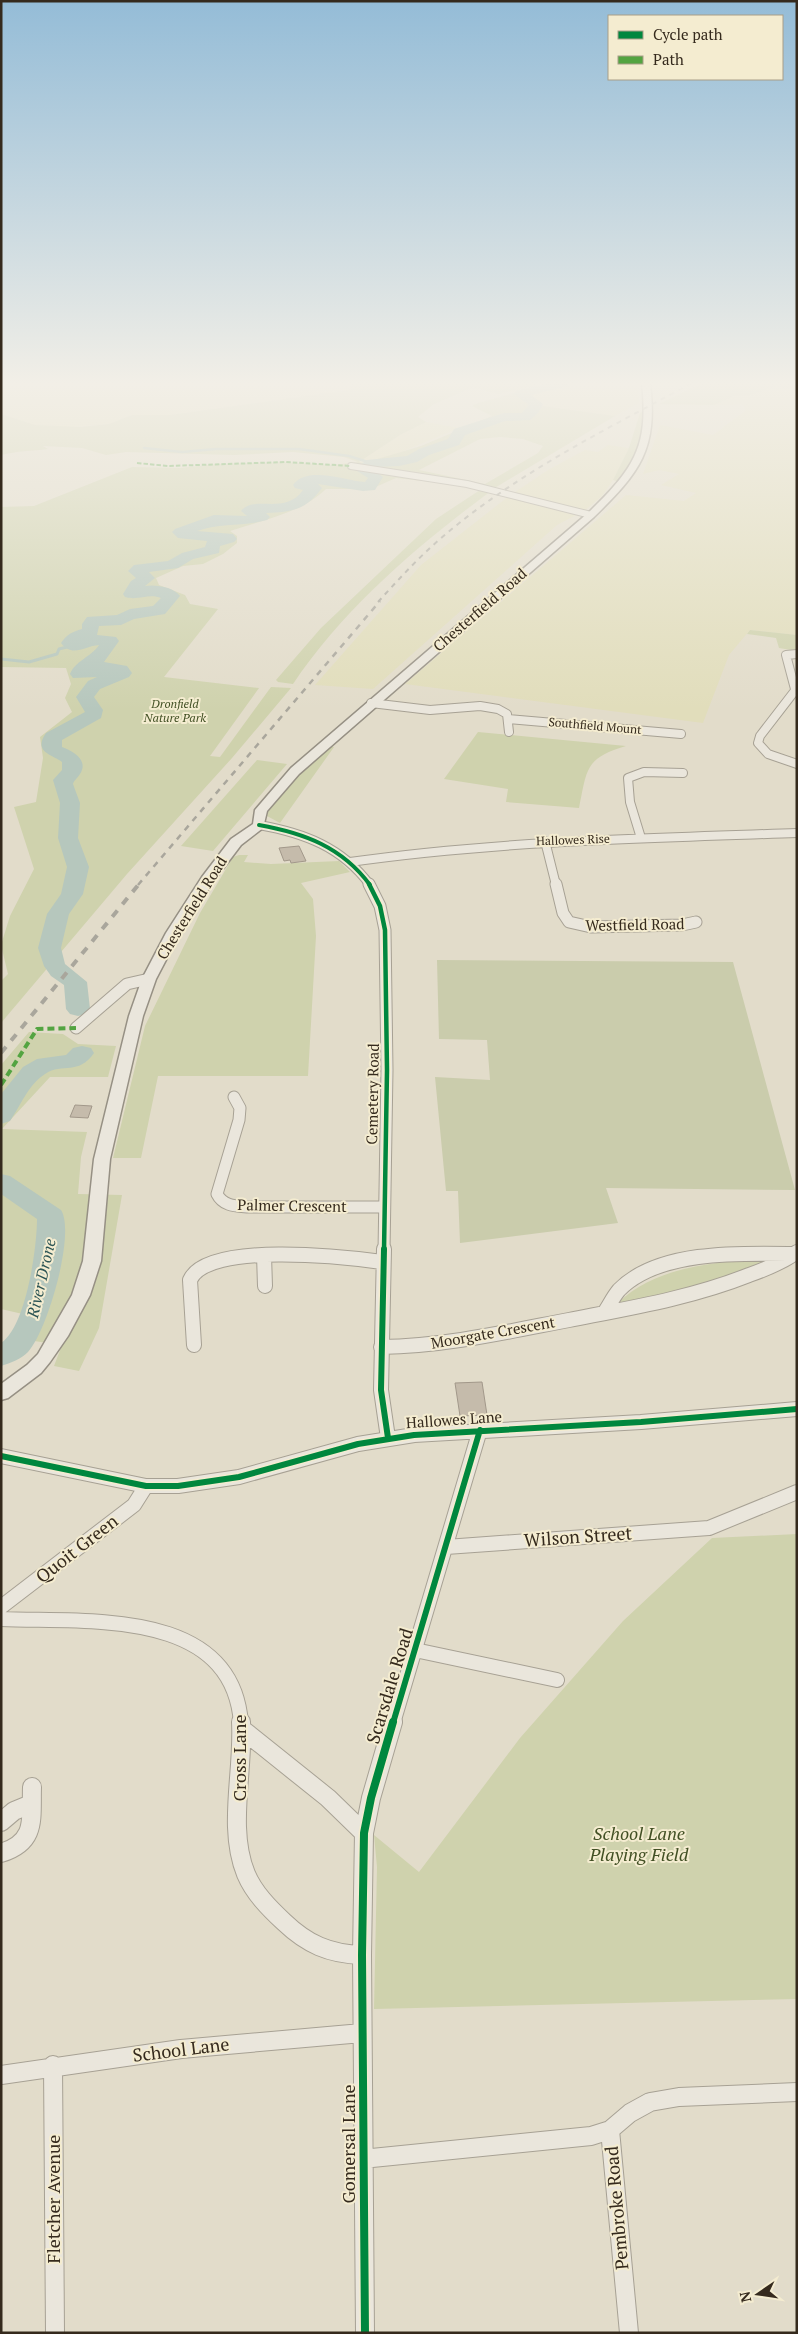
<svg xmlns="http://www.w3.org/2000/svg" width="798" height="2334" font-family="'PT Serif',serif">
<style>
.farmland{fill:#e1ddbb}
.green{fill:#cfd2ad;fill-rule:evenodd}
.cemetery{fill:#caccac}
.lines{fill:none;stroke-linecap:round;stroke-linejoin:round}
.stream-far1{stroke:#b6c7bd;stroke-width:2.5}
.stream{stroke:#b6c7bd;stroke-width:3}
.river{fill:#b6c7bd;fill-rule:evenodd}
.building{fill:#c5bbab;stroke:#a2988a}
.minor-far4-casing{stroke:#a7a194;stroke-width:8}
.minor-far3-casing{stroke:#a7a194;stroke-width:10}
.minor-far2-casing{stroke:#a7a194;stroke-width:13}
.minor-far1-casing{stroke:#a7a194;stroke-width:16}
.minor-casing{stroke:#a7a194;stroke-width:20}
.secondary-casing{stroke:#969084;stroke-width:3}
.minor-far4{stroke:#eae6dc;stroke-width:6}
.minor-far3{stroke:#eae6dc;stroke-width:8}
.minor-far2{stroke:#eae6dc;stroke-width:11}
.minor-far1{stroke:#eae6dc;stroke-width:14}
.minor{stroke:#eae6dc;stroke-width:18}
.secondary{fill:#eae6dc;fill-rule:evenodd}
.rail-far2{stroke:#a9a69c;stroke-width:2;stroke-dasharray:5 5;stroke-linecap:butt}
.rail-far1{stroke:#a9a69c;stroke-width:2.5;stroke-dasharray:6 6;stroke-linecap:butt}
.rail{stroke:#a9a69c;stroke-width:4;stroke-dasharray:8 8;stroke-linecap:butt}
.quiet-far1{stroke:#53a441;stroke-width:2;stroke-dasharray:4.5 2;stroke-linecap:butt}
.quiet{stroke:#53a441;stroke-width:4;stroke-dasharray:7 4;stroke-linecap:butt}
.cycleway-far3-casing{stroke:#f4ecd0;stroke-width:6}
.cycleway-far2-casing{stroke:#f4ecd0;stroke-width:8}
.cycleway-far1-casing{stroke:#f4ecd0;stroke-width:9}
.cycleway-casing{stroke:#f4ecd0;stroke-width:11}
.cycleway-far3{stroke:#00873e;stroke-width:4}
.cycleway-far2{stroke:#00873e;stroke-width:4.5}
.cycleway-far1{stroke:#00873e;stroke-width:6}
.cycleway{stroke:#00873e;stroke-width:8}
.labels{text-anchor:middle;stroke-width:4;stroke-linejoin:round;paint-order:stroke}
.far-park-label{font-size:12px;font-style:italic;fill:#425024;stroke:#f4ecd0}
.far-street-label{font-size:12px;fill:#352a1d;stroke:#f4ecd0}
.street-label{font-size:15px;fill:#352a1d;stroke:#f4ecd0}
.water-label{font-size:16px;font-style:italic;fill:#2c5454;stroke:#f4ecd0}
.near-street-label{font-size:18px;fill:#352a1d;stroke:#f4ecd0}
.near-park-label{font-size:18px;font-style:italic;fill:#425024;stroke:#f4ecd0}
</style>
<rect width="100%" height="100%" fill="#e2dcca"/>
<!-- farmland -->
<path class="farmland" d="M1,383H352L349,390L170,415H132L109,424L59,428L35,425L1,414Z
M573,383H620L638,388L639,403L615,416L543,406L532,396V394Z
M776,386L797,390V635L750,630L729,655L703,723L405,684L626,495L684,501L696,493L661,485L679,474L659,470L643,474L660,425L713,435L745,411L744,406L740,404L714,405L734,396L751,395Z
M426,422L459,428L387,458L370,462L362,460L400,435Z
M608,445L629,448L613,480L602,496L584,511L512,494L548,470L585,450L598,452Z
M509,496L578,514L557,525L373,689L315,685L421,565Z"/>
<!-- green -->
<path class="green" d="M352,383H529L536,385L498,394L473,387L434,404L418,417L426,422L400,435L359,462L364,463L421,446L492,416L472,406L478,403L551,383H573L532,394V396L543,406L615,416L493,489L396,478L371,489H326C301,513 263,520 230,531L237,536V543L223,554L203,564L183,566L156,578L159,585L185,595L190,604L218,609L164,677L259,688L210,756L220,757L271,687L291,688L232,758L127,874L1,1023V981L8,974L1,945L10,916L34,869L14,807L36,802L43,758L40,737L72,712L65,698L71,684L66,668L1,667V507L34,506L132,467L180,468L216,464L282,462L333,465L358,462L344,457L293,452L234,455L126,452L106,455L82,448L43,446L48,449C32,451 17,451 1,455V414L35,425L80,427L109,424L132,415H170L349,390ZM500,437L523,439L543,446L538,453L485,484L419,470L480,439Z
M702,383H797V390L776,386L751,395L734,396L714,405L659,404Z
M647,409C643,443 638,453 619,482L613,480L629,448L640,413Z
M480,490L491,491C418,545 344,608 293,684L278,682L276,680L321,628L436,519Z
M750,630L797,635V651L779,648L776,638L747,634Z
M478,732L626,746C585,758 587,769 579,808L506,802L508,789L444,779Z
M330,746L334,747L280,823L267,816C272,793 313,762 330,746Z
M257,760L287,764L213,851L181,846Z
M239,855H248L244,862L271,864L339,861L350,872L301,883L313,899L316,936L308,1076H158L141,1158H113L145,1026L200,913L233,857Z
M29,1032L63,1034L78,1044L116,1046L108,1077H50L2,1129L87,1132L81,1157L78,1194L122,1195L99,1328L79,1371L54,1366L62,1345L13,1338L27,1315L1,1309V1065Z
M774,1258C723,1279 674,1293 621,1305L618,1303C658,1264 721,1262 774,1258Z
M797,1534V1999L374,2009L377,1867L374,1835L419,1872L520,1738L623,1621L712,1538Z"/>
<!-- cemetery -->
<path class="cemetery" d="M437,960L733,962L795,1190L606,1188L618,1223L460,1243L458,1191H446L435,1077L490,1080L487,1040L439,1039Z"/>
<g class="lines">
<!-- stream-far1 -->
<path class="stream-far1" d="M144,448L182,452L216,449H299L349,456L371,463"/>
<!-- stream -->
<path class="stream" d="M1,659L29,662L57,654L59,649L71,646"/>
<!-- river -->
<path class="river" d="M549,383H569L568,386L531,395L543,404L538,413L530,420L505,421L465,435L459,445L429,455L417,462L399,466L375,467L372,469L383,477L375,490L363,491L318,484L322,488C306,510 292,512 266,513L270,517L267,520C242,527 222,522 197,531L233,534L237,539L234,542L220,546L219,553L193,559L178,568L149,572L155,578L145,586C155,584 174,587 180,596L165,614L134,619L121,625L99,626L97,635L116,637L119,641L104,662L127,666L132,673L129,677L100,689L94,697L103,710L101,718L62,740V747C73,751 89,760 80,774C77,779 74,780 73,784L80,803L78,838L89,867L83,894L69,914L61,948L65,964L87,982L90,1009L86,1014L78,1016L70,1014L66,1009L64,985L51,976L44,966L38,948L47,914L61,894L67,867L58,838L60,803L53,780L62,770V762C51,754 33,752 46,733L85,712L76,697L88,681L97,677L73,678L70,674C75,661 91,657 99,645C85,646 72,658 61,643C67,634 72,632 82,629V624L87,617L117,615L130,609L153,606L161,598C149,593 138,601 125,597L123,594L131,581L136,578L128,571L134,565L168,561L182,553L205,547L207,541L178,538L172,532L175,529L214,515L247,516L241,511C254,494 285,516 303,490L295,488L293,485C307,465 346,481 365,482L368,478L354,469L367,460L407,456L419,449L448,439L454,429L504,413H522L529,405L514,394L515,391Z
M82,1046L91,1048L94,1053C78,1076 63,1062 45,1074C28,1085 21,1105 10,1121L1,1124V1094L23,1067L37,1059L66,1055L73,1048Z
M1,1174L10,1176L61,1210C76,1233 47,1332 28,1352C21,1359 11,1363 1,1366V1343C26,1327 37,1248 37,1219L1,1194Z"/>
</g>
<!-- building -->
<path class="building" d="M299,846L306,861L291,863L290,860L284,861L279,848Z
M75,1105L92,1106L88,1118L70,1117Z
M482,1382L487,1415L460,1416L455,1383Z"/>
<g class="lines">
<defs>
<path id="minor-far4" d="M351,466L467,484L591,515"/>
<path id="minor-far3" d="M797,688L760,736L758,743L768,754L797,764
M795,689L786,655L797,654
M371,703L430,710L480,706L498,709L507,714L509,732
M508,719L681,734
M259,825C304,833 342,847 370,885
M641,838L630,802L628,778L644,772L683,773
M545,841L556,885
M350,862C498,841 647,838 797,833"/>
<path id="minor-far2" d="M369,884L380,906L385,930L387,1070L384,1251
M556,884L563,913L569,922L591,927L682,925L696,922
M76,1028L127,984L149,979
M234,1097L240,1108L239,1120L217,1194C223,1206 235,1206 247,1207H383"/>
<path id="minor-far1" d="M384,1249L381,1390L388,1438
M264,1255L265,1286
M604,1313C609,1306 613,1297 619,1290C658,1250 741,1253 793,1254
M194,1345L190,1280C207,1241 346,1257 382,1262
M381,1347C445,1346 506,1332 569,1320C630,1308 691,1298 749,1275C766,1269 783,1262 797,1252
M1,1456L146,1486H178L239,1477L358,1444L414,1435L641,1422L797,1409
M446,1547L709,1528L797,1492
M1,1607L134,1505L146,1486
M1,1619C84,1623 232,1606 241,1723
M415,1650L557,1680
M393,1723L480,1430"/>
<path id="minor" d="M241,1722C244,1771 227,1828 246,1874C254,1893 269,1908 284,1922C307,1944 329,1954 362,1955
M243,1730L328,1798L364,1833
M1,1822L14,1811L31,1804
M1,1853C37,1842 31,1819 32,1787
M53,2065L55,2333
M1,2075L181,2049L362,2033
M362,2159L591,2136L610,2130
M365,2333L362,1955L364,1833L371,1798L393,1722
M629,2333L610,2130L630,2113L650,2102L679,2097L797,2092"/>
<path id="secondary" d="M642,383H650C658,450 640,472 594,517L299,774L267,811L263,828L241,845L213,882L180,933L156,979L143,1016L110,1159L101,1261L90,1295L68,1336L50,1362L41,1373L8,1398L1,1400V1384L27,1365L38,1354L72,1295L83,1261L94,1159L129,1016L142,979L166,933L202,877L231,839L253,824L255,810L291,768L588,513C633,469 649,448 642,383Z"/>
</defs>
<!-- minor-far4 casing -->
<use href="#minor-far4" class="minor-far4-casing"/>
<!-- minor-far3 casing -->
<use href="#minor-far3" class="minor-far3-casing"/>
<!-- minor-far2 casing -->
<use href="#minor-far2" class="minor-far2-casing"/>
<!-- minor-far1 casing -->
<use href="#minor-far1" class="minor-far1-casing"/>
<!-- minor casing -->
<use href="#minor" class="minor-casing"/>
<!-- secondary casing -->
<use href="#secondary" class="secondary-casing"/>
<!-- minor-far4 -->
<use href="#minor-far4" class="minor-far4"/>
<!-- minor-far3 -->
<use href="#minor-far3" class="minor-far3"/>
<!-- minor-far2 -->
<use href="#minor-far2" class="minor-far2"/>
<!-- minor-far1 -->
<use href="#minor-far1" class="minor-far1"/>
<!-- minor -->
<use href="#minor" class="minor"/>
<!-- secondary -->
<use href="#secondary" class="secondary"/>
<!-- rail-far2 -->
<path class="rail-far2" d="M378,602C398,580 417,559 440,539C515,474 605,430 692,383"/>
<!-- rail-far1 -->
<path class="rail-far1" d="M138,885L380,601"/>
<!-- rail -->
<path class="rail" d="M1,1053L139,884"/>
<!-- quiet-far1 -->
<path class="quiet-far1" d="M137,463L168,466L286,462L351,466"/>
<!-- quiet -->
<path class="quiet" d="M1,1085L37,1029L76,1028"/>
<defs>
<path id="cycleway-far3" d="M259,825C304,833 342,847 370,885"/>
<path id="cycleway-far2" d="M369,884L380,906L385,930L387,1070L384,1251"/>
<path id="cycleway-far1" d="M384,1249L381,1390L388,1438
M1,1456L146,1486H178L239,1477L358,1444L414,1435L641,1422L797,1409
M393,1723L480,1430"/>
<path id="cycleway" d="M365,2333L362,1955L364,1833L371,1798L393,1722"/>
</defs>
<!-- cycleway-far3 casing -->
<use href="#cycleway-far3" class="cycleway-far3-casing"/>
<!-- cycleway-far2 casing -->
<use href="#cycleway-far2" class="cycleway-far2-casing"/>
<!-- cycleway-far1 casing -->
<use href="#cycleway-far1" class="cycleway-far1-casing"/>
<!-- cycleway casing -->
<use href="#cycleway" class="cycleway-casing"/>
<!-- cycleway-far3 -->
<use href="#cycleway-far3" class="cycleway-far3"/>
<!-- cycleway-far2 -->
<use href="#cycleway-far2" class="cycleway-far2"/>
<!-- cycleway-far1 -->
<use href="#cycleway-far1" class="cycleway-far1"/>
<!-- cycleway -->
<use href="#cycleway" class="cycleway"/>
</g>
<!-- sky -->
<linearGradient id="sky" x2="0" y2="1"><stop stop-color="#94bcd7"/><stop offset="0.54" stop-color="#f2efe7"/><stop offset="1" stop-color="#f2efe7" stop-opacity="0"/></linearGradient>
<rect width="798" height="710" fill="url(#sky)"/>
<g class="labels">
<!-- far-park labels -->
<g class="far-park-label">
<text x="175" y="708">Dronfield<tspan x="175" dy="14">Nature Park</tspan></text>
</g>
<!-- far-street labels -->
<g class="far-street-label">
<text transform="translate(595 726) rotate(5)" y="4">Southfield Mount</text>
<text transform="translate(573 840) rotate(-2)" y="4">Hallowes Rise</text>
</g>
<!-- street labels -->
<g class="street-label">
<text transform="translate(480 610) rotate(-41)" y="5">Chesterfield Road</text>
<text transform="translate(192 908) rotate(-58)" y="5">Chesterfield Road</text>
<text transform="translate(635 925) rotate(-1)" y="5">Westfield Road</text>
<text transform="translate(373 1094) rotate(-89)" y="5">Cemetery Road</text>
<text transform="translate(292 1206) rotate(1)" y="5">Palmer Crescent</text>
<text transform="translate(493 1333) rotate(-10)" y="5">Moorgate Crescent</text>
<text transform="translate(454 1420) rotate(-4)" y="5">Hallowes Lane</text>
</g>
<!-- water labels -->
<g class="water-label">
<text transform="translate(41 1278) rotate(-77)" y="6">River Drone</text>
</g>
<!-- near-street labels -->
<g class="near-street-label">
<text transform="translate(578 1537) rotate(-4)" y="6">Wilson Street</text>
<text transform="translate(77 1549) rotate(-38)" y="6">Quoit Green</text>
<text transform="translate(390 1686) rotate(-73)" y="6">Scarsdale Road</text>
<text transform="translate(240 1758) rotate(-90)" y="6">Cross Lane</text>
<text transform="translate(181 2050) rotate(-7)" y="6">School Lane</text>
<text transform="translate(349 2144) rotate(-90)" y="6">Gomersal Lane</text>
<text transform="translate(54 2199) rotate(-90)" y="6">Fletcher Avenue</text>
<text transform="translate(617 2208) rotate(-95)" y="6">Pembroke Road</text>
</g>
<!-- near-park labels -->
<g class="near-park-label">
<text x="639" y="1840">School Lane<tspan x="639" dy="21">Playing Field</tspan></text>
</g>
</g>
<!-- border -->
<rect width="798" height="2334" fill="none" stroke="#352a1d" stroke-width="5"/>
<!-- legend -->
<rect x="608" y="15" width="175" height="65" fill="#f4ecd0" stroke="#a89e88"/>
<rect x="618" y="31" width="25" height="8" fill="#00873e" stroke="#a89e88"/>
<text x="653" y="40" font-size="15" fill="#352a1d">Cycle path</text>
<rect x="618" y="56" width="25" height="8" fill="#53a441" stroke="#a89e88"/>
<text x="653" y="65" font-size="15" fill="#352a1d">Path</text>
<!-- north arrow -->
<g transform="translate(758 2294) rotate(257)" stroke="#f4ecd0" stroke-width="4" paint-order="stroke">
<path d="M0-4L9 19L0 12L-9 19Z" fill="#352a1d"/>
<text y="-8" font-size="14" font-weight="bold" text-anchor="middle" fill="#352a1d">N</text>
</g>
</svg>
